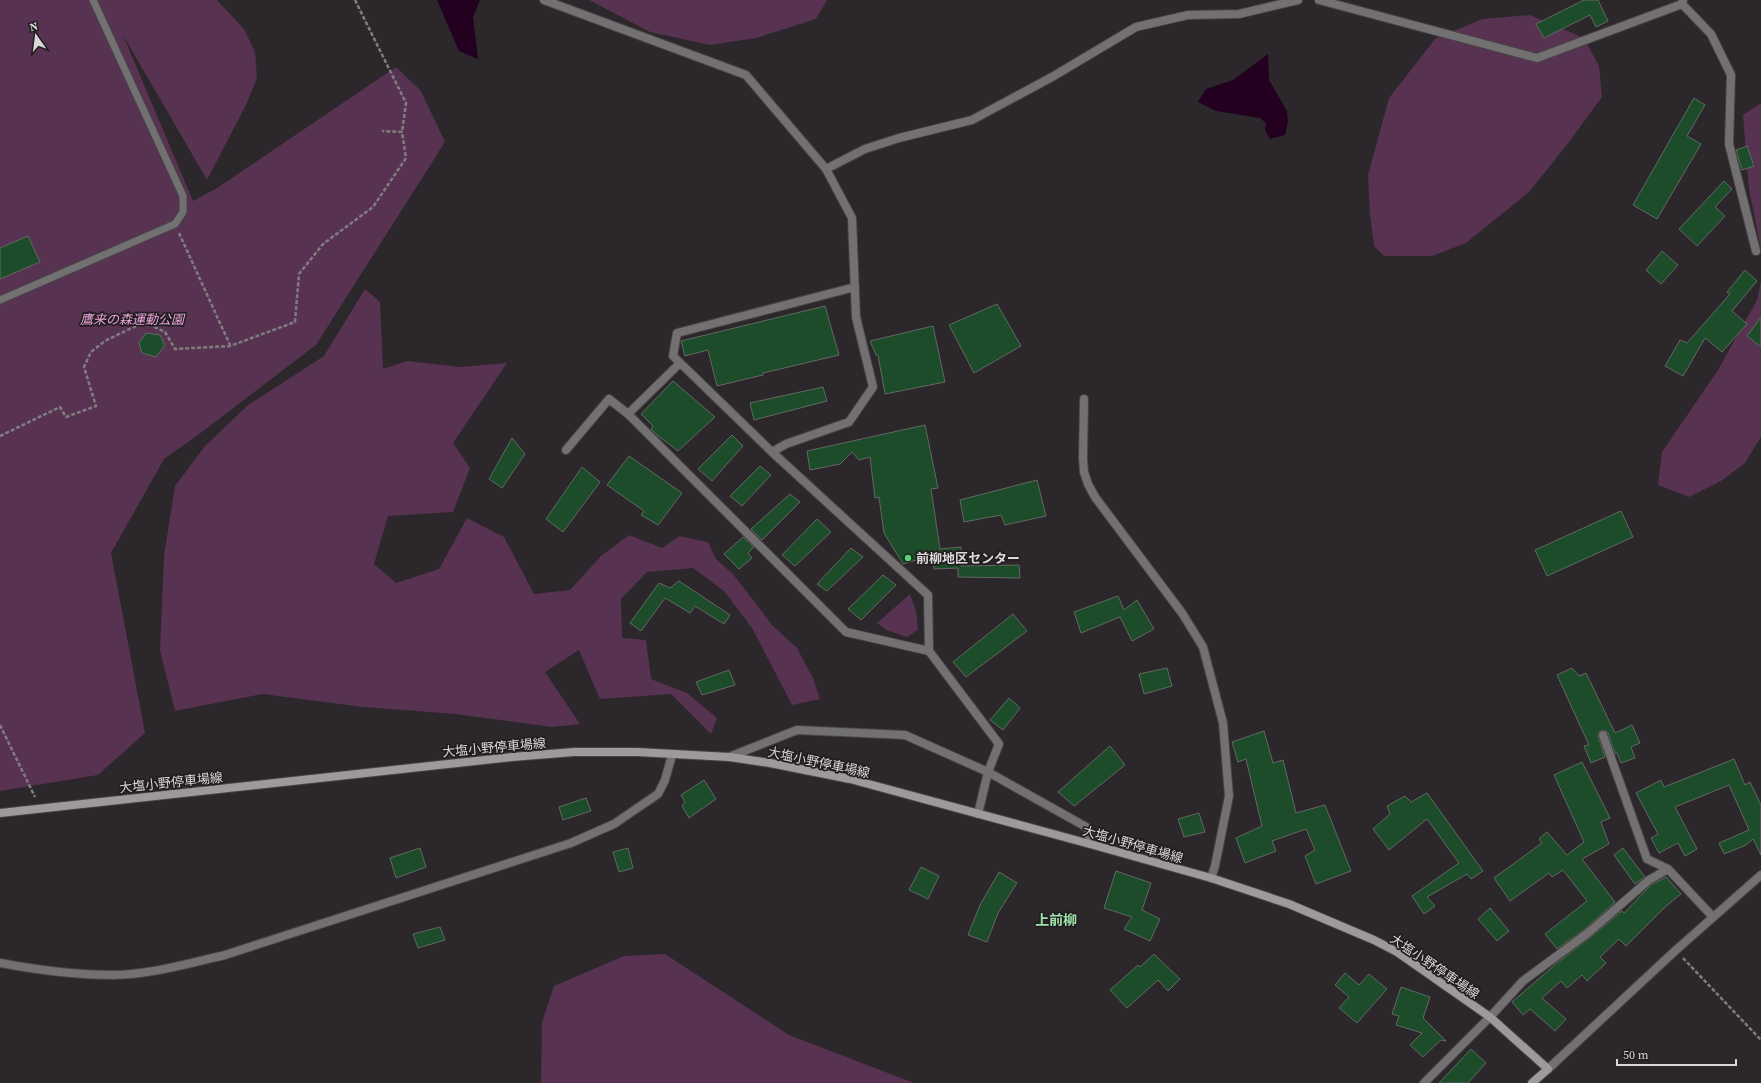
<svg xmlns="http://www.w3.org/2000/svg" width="1761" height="1083" font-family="'Source Serif 4','Noto Sans JP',serif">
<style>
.green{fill:#573251}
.water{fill:#23001f}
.building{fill:#1c4c29;stroke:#636964}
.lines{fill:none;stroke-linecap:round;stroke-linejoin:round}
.service-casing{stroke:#474346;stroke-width:9}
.minor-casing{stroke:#474346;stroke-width:10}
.tertiary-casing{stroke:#474346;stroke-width:10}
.secondary-casing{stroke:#474346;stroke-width:10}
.path{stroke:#807d7f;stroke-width:2.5;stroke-dasharray:4 2;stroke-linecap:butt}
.service{stroke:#737072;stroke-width:7}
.minor{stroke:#737072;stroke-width:8}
.tertiary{stroke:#737072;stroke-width:8}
.secondary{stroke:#9d999c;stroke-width:8}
.poi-dot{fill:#4ed676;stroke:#221d21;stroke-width:1.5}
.labels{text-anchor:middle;stroke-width:3.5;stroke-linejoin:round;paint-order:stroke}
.park-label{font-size:13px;font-style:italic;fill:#eaa5dd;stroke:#221d21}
.poi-label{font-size:13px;font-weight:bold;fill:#dbd8da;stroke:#221d21;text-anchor:start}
.street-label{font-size:13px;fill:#dbd8da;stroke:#221d21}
.neighbourhood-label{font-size:14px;font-weight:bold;fill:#9ee0aa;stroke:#221d21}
</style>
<rect width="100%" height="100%" fill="#2b272a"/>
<!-- green -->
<path class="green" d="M0,0H217L244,29L255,52L257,78L246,105L207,180L123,35L193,201L217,188L396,67L421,91L445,142L316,345L198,435L164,459L111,553L145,733L98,775L0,791Z
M589,0H827L816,19L756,38L710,45L650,32Z
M1530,15L1584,38L1599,66L1602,97L1566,146L1529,192L1466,243L1432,256H1384L1374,246L1370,215L1368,175L1389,98L1435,39L1482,19Z
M1761,103V249L1749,189L1743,115Z
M1761,281V437L1745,463L1721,481L1689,497L1658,485L1662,452L1718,370L1757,300Z
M365,289L380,302L383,369L407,361L461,367L507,363L453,443L470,468L453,512L388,516L374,564L396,583L439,569L467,518L504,537L534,594L570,590L601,556L629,535L662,548L679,536L708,542L716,559L733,574L773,626L797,648L813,678L820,699L792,705L752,628L724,591L693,568L647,572L621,599L622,638L646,640L651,679L687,693L717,718L711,734L671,694L600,699L579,650L545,672L580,724L552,727L455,714L363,707L263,694L175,711L160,650L164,556L175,486L205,446L248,405L324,356Z
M910,594L916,611L918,630L907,637L886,630L877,623Z
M665,954L789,1035L914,1083H541L542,1022L554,986L624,956Z"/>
<!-- water -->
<path class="water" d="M437,0H480L473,17L478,59L459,51Z
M1268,54L1269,80L1287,111L1288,122L1285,135L1270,139L1265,130L1266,123L1260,118L1216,111L1198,102L1206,89L1233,80Z"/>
<!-- building -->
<path class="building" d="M1584,0H1598L1608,21L1596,27L1590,15L1544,38L1536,24Z
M1694,98L1705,105L1687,136L1701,144L1657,219L1633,205Z
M1747,146L1754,166L1742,170L1736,150Z
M1724,181L1732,189L1715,207L1725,216L1697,246L1679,229Z
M28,236L40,262L0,279V248Z
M1662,251L1678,265L1661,284L1646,270Z
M1745,270L1757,281L1732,311L1747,324L1722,352L1705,338L1683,376L1665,366L1680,340L1687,343L1730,294L1727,292Z
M997,304L1021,346L974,373L949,325Z
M825,306L839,355L763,373V375L717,386L708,350L685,356L681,341Z
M1761,317V347L1747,336Z
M933,326L945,382L885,394L878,355H876L870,341Z
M146,333L160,335L165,345L156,357L142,353L139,343Z
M673,381L715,417L678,451L657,435L651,429L653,426L641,414Z
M823,387L827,401L754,420L750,403Z
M925,425L938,488L931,489L940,549L961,547V566L1019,565L1020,578L958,577V568L934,569L933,555L903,564L884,533L879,497L875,498L870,457L859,460L852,452L840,464L810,470L807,451Z
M732,435L743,446L712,481L698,469Z
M512,438L525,454L502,488L489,479Z
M629,456L682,493L658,525L641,515L644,511L607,485Z
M760,466L771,475L742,506L730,496Z
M582,467L600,482L563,532L546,519Z
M1037,480L1046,516L1005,525L1001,515L964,522L960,500Z
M790,494L800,502L762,540L751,529Z
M1621,511L1633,537L1547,576L1535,550Z
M817,519L831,532L795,566L782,555Z
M743,537L754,547L748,553L752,558L739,569L724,554Z
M851,548L863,557L827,591L817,584Z
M883,575L896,585L861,620L848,609Z
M679,581L730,615L724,624L695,606L690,613L665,598L641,631L630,623L659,583L670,588Z
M1118,596L1124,610L1137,600L1154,629L1132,641L1120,617L1081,633L1074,612Z
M1013,614L1027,631L966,677L953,662Z
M1167,668L1172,686L1144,694L1139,674Z
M1572,668L1579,676L1586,673L1615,733L1632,725L1640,743L1631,747L1635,758L1621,763L1617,753H1615L1608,733L1606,731L1602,730L1599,732L1598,736L1605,757L1591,763L1584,746L1589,745L1557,675Z
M729,670L735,685L702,695L696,682Z
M1009,698L1020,708L1003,730L990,720Z
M1264,731L1273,763L1283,760L1296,813L1325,805L1351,871L1316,884L1305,856L1315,850L1306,829L1272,841L1276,851L1245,863L1236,838L1262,826L1246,759L1238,762L1232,742Z
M1110,746L1125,765L1074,806L1058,792Z
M1734,759L1745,785L1750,782L1761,805V855L1753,839L1746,845L1724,854L1719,843L1749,830L1729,785L1675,807L1697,849L1685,856L1678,843L1659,853L1651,838L1658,834L1636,793L1661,780L1664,787Z
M1582,762L1610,818L1601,822L1609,844L1582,859L1615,902L1585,929L1557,949L1545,934L1587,901L1563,870L1552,877L1549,873L1510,901L1494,878L1542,843L1539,839L1547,832L1567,855L1584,842L1554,775Z
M704,780L716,799L689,818L682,806L685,802L681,795Z
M1427,793L1483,871L1471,879L1467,874L1427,897L1435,906L1424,914L1412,896L1459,863L1427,819L1389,850L1373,829L1390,814L1387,806L1405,796L1411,802Z
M586,798L591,811L563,820L559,807Z
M1199,813L1205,832L1184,837L1178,819Z
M420,848L426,867L396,878L390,858Z
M628,848L633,868L619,872L613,852Z
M1623,848L1645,877L1635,884L1614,855Z
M921,867L939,876L928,899L909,890Z
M1116,871L1151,883L1142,910L1160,919L1150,941L1124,929L1132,917L1104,908Z
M999,872L1017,883L998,913L987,942L968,935L980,905Z
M1666,877L1681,894L1665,907L1626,946L1619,939L1600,957L1606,963L1587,981L1582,975L1567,988L1561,981L1542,998L1566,1019L1555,1031L1530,1009L1523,1015L1512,1002L1557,963L1591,937L1622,911L1624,913L1651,885Z
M1490,908L1509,931L1497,941L1478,919Z
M440,927L445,940L418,948L413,934Z
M1154,954L1180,979L1168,991L1158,980L1127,1008L1110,990L1138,965L1140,967Z
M1345,973L1359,985L1369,974L1387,989L1357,1023L1339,1008L1349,997L1335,985Z
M1401,987L1430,997L1423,1018L1446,1041L1441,1040L1423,1057L1410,1045L1422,1033L1396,1025L1399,1016L1392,1014Z
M1471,1049L1486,1063L1468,1083H1439Z"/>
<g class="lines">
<defs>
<path id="service" d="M0,300L175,224L183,212V196L93,0"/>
<path id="minor" d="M544,0L746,75L826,169L852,218L856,317L873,387L849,422L786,444L772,452L928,595L929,651L999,744L988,772L978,814
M1319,0L1537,58L1682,4
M1683,0L1682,4L1711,34L1731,75L1729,144L1756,251
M826,169L865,149L899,138L972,120L1052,77L1136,27L1188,15L1239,14L1298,0
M1084,399L1083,458L1084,472L1088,484L1095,497L1182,613L1203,647L1223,723L1229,796L1215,866L1211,878
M628,414L680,363
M566,450L609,399L628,414L846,632L929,651
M772,452L673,356L677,333L855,287
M1603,735L1647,859L1668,869
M729,757L797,730L905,735L988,772L1088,828L1090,844
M0,963C37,970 75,975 113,975C149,975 190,963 225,955L571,843L614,824L658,794L665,780L672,755
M1424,1083L1490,1017L1523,981L1588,933L1649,880L1668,869L1713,917"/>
<path id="tertiary" d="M1548,1069L1676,950L1761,875"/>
<path id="secondary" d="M0,813L512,757L574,752H637L729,757L770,763L850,779L1090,844L1211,878L1289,904L1374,940L1397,952L1490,1017L1548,1069L1532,1083"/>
</defs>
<!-- service casing -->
<use href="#service" class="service-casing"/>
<!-- minor casing -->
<use href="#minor" class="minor-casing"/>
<!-- tertiary casing -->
<use href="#tertiary" class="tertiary-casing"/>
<!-- secondary casing -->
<use href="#secondary" class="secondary-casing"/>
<!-- path -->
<path class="path" d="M355,0L406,103L402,132
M179,233L230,345
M0,436L60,407L66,417L96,406L84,367L91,352L105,341L144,322L165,332L175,349L230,346L295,322L299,274L323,244L373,207L406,158L402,132L382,131
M0,725L35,797
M1683,958L1761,1040"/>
<!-- service -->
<use href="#service" class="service"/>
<!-- minor -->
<use href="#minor" class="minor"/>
<!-- tertiary -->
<use href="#tertiary" class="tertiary"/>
<!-- secondary -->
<use href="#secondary" class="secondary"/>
</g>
<!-- markers -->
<circle class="poi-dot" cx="908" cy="558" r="4"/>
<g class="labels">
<!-- park labels -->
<g class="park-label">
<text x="132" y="324">鷹来の森運動公園</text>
</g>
<!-- poi labels -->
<g class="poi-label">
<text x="916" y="563">前柳地区センター</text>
</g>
<!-- street labels -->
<g class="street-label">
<text transform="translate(494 747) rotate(-5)" y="5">大塩小野停車場線</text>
<text transform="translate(819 762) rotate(12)" y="5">大塩小野停車場線</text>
<text transform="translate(171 782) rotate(-6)" y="5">大塩小野停車場線</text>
<text transform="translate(1133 844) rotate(16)" y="5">大塩小野停車場線</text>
<text transform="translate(1435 966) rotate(34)" y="5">大塩小野停車場線</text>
</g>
<!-- neighbourhood labels -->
<g class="neighbourhood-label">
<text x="1056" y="925">上前柳</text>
</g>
</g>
<!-- north arrow -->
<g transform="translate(36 36) rotate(346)" stroke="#221d21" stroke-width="3" paint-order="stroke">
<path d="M0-3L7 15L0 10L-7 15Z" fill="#dbd8da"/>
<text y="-6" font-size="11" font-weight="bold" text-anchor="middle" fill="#dbd8da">N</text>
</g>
<!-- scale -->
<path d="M1617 1059v6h119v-6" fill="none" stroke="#dbd8da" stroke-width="2"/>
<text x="1623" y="1059" font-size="12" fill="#dbd8da" stroke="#221d21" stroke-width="3" paint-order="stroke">50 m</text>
</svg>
